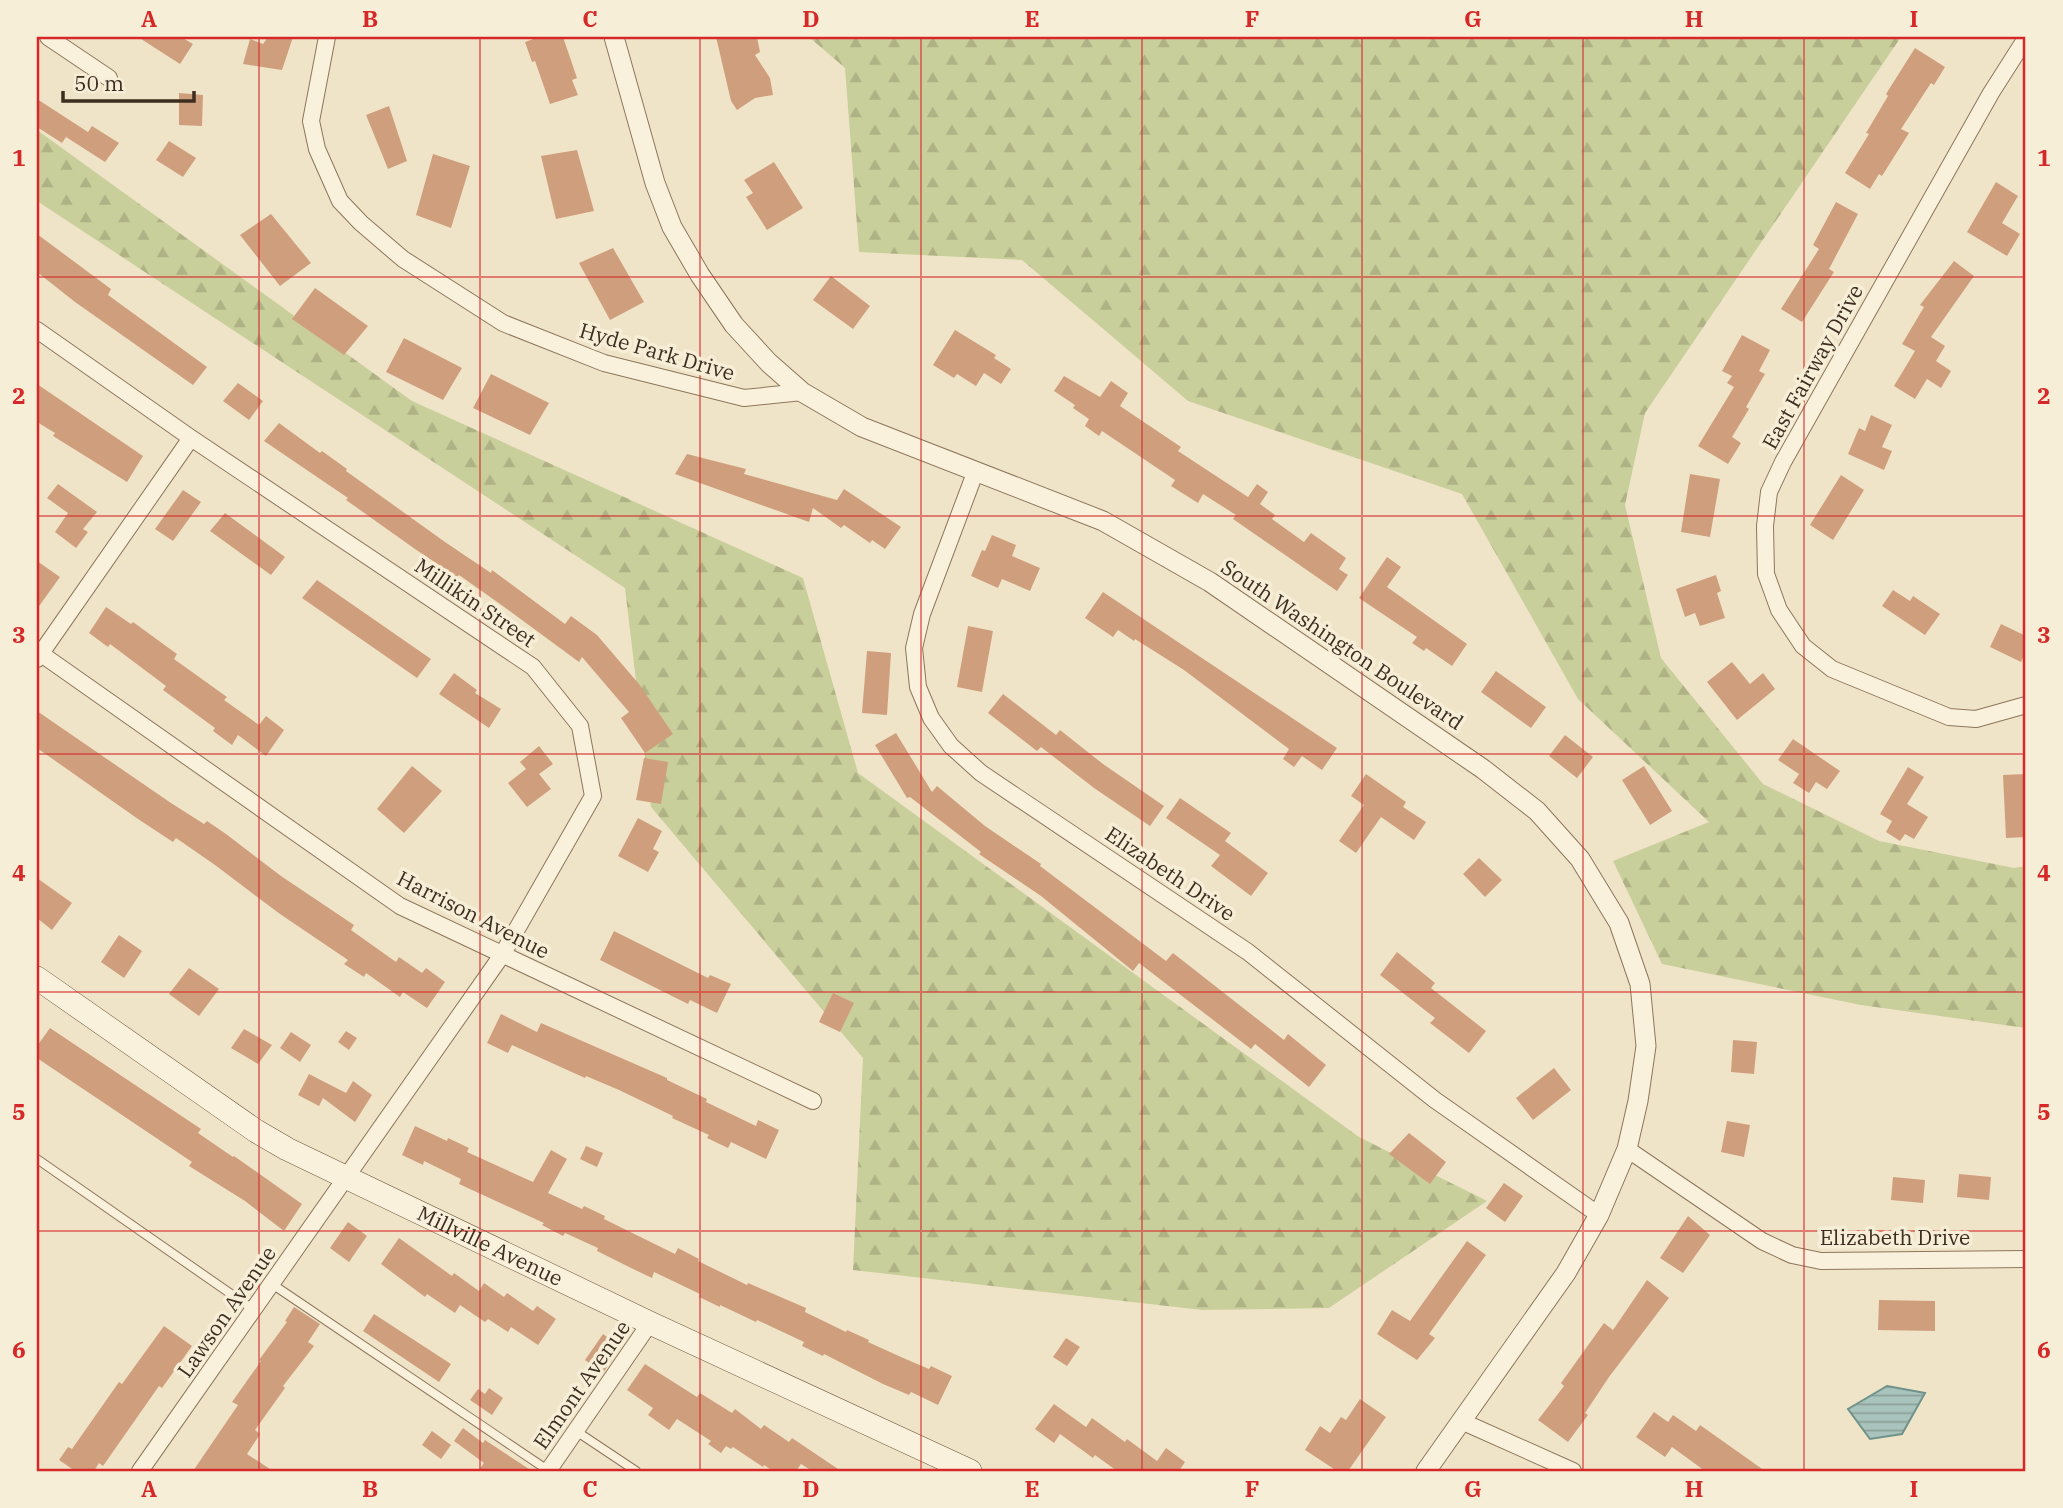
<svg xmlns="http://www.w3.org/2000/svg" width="2063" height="1508" font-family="'IBM Plex Serif',serif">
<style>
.forest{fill:url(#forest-firs)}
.water{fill:url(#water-rules);stroke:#6f938a;stroke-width:2}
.building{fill:#cf9f7d}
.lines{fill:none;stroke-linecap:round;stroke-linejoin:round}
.service-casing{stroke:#8d765c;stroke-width:10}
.minor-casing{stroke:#8d765c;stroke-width:18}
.tertiary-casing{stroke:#8d765c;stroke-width:21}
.secondary-casing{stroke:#6f573f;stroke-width:24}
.service{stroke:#faf1dc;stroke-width:8}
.minor{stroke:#faf1dc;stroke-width:16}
.tertiary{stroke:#faf1dc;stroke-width:19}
.secondary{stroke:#faf1dc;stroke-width:23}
.grid{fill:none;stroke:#d62828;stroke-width:2;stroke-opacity:0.55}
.labels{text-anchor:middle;stroke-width:7;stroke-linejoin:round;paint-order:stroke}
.street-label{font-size:21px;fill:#3d2e20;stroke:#f7eed8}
.neatline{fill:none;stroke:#d62828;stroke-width:2.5}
.grid-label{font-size:23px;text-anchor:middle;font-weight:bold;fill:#d62828}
</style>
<defs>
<pattern id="forest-firs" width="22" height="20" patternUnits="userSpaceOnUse" patternTransform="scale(1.75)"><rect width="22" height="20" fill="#c9cf9b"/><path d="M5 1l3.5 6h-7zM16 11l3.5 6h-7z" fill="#aeb285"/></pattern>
<pattern id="water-rules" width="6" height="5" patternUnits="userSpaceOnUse" patternTransform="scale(1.75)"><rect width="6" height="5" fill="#a9c4bc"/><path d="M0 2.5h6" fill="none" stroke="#8ba098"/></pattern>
</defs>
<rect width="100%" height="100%" fill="#f0e4c8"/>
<!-- forest -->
<path class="forest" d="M809,37H1901L1645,413L1625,505L1661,658L1763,784L1879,841L2014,868L2026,866V1028L1861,1005L1662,964L1613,861L1709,822L1578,699L1462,494L1188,401L1022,260L859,252L845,68Z
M37,130L412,401L803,578L858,773L1359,1137L1487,1201L1329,1308L1202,1310L853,1270L863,1058L651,807L625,588L37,201Z"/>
<!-- water -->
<path class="water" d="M1887,1386L1925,1393L1902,1434L1870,1439L1848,1409Z"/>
<!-- building -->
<path class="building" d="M138,37H181L193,44L180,64Z
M268,37H293L282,70L243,64L250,39L263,44Z
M539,37H563L577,78L572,80L578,95L550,104L535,61L532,62L525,42Z
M716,37H757L760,52L755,55L770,78L773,95L755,98L737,110L731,101Z
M1915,48L1945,67L1934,85L1931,83L1901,129L1909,133L1882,176L1879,174L1870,189L1845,173L1869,134L1866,133L1888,96L1886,94Z
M179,93L203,95L202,126L179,125Z
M37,99L88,132L92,126L119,143L105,162L66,137L62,143L37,127Z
M389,106L407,161L388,169L366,115Z
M169,141L196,158L183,177L156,160Z
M577,150L594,211L556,219L541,156Z
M433,154L470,166L451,228L416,215Z
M774,162L803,208L767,230L746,197L753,193L744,180Z
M1996,182L2018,196L2002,223L2020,234L2007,256L1967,232Z
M1836,202L1858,214L1829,269L1834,272L1802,322L1781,309L1819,249L1813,245Z
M271,214L311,263L280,286L240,235Z
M37,234L111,289L108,295L207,367L193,385L75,302L37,272Z
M613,248L644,302L610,320L579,263Z
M1954,261L1974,276L1931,337L1945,346L1936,361L1951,371L1941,388L1927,379L1915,399L1894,386L1915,351L1902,344L1924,307L1920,305Z
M831,276L870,306L853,329L813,300Z
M315,288L368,326L344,355L292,319Z
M955,330L996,355L994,358L1011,369L1001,384L984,373L976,386L957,374L954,378L933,365Z
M1742,335L1770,350L1759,371L1765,374L1746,407L1749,409L1732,437L1741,443L1728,464L1698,446L1734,387L1727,383L1732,376L1722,371Z
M404,338L462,368L443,400L386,372Z
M491,374L549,403L530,435L473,408Z
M1064,376L1100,397L1111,381L1128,393L1120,406L1181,447L1178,451L1248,497L1257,484L1268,492L1260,504L1275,515L1272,519L1304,542L1311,533L1346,558L1339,569L1348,575L1337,591L1233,519L1236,515L1203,494L1198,503L1171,486L1175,480L1102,431L1099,436L1085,426L1089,419L1073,408L1075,405L1054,391Z
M238,383L263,401L249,420L223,401Z
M37,384L143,456L127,482L53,436L55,433L37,422Z
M1871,415L1892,425L1882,447L1892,451L1884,470L1848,454L1859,428L1865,431Z
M279,423L320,453L322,451L347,469L346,471L445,542L491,573L492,570L565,624L571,616L597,635L639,684L673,734L645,753L621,718L629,712L582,657L579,662L500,604L459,575L457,577L415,549L346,500L348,498L264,441Z
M687,454L746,469L744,474L837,500L844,489L901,527L885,549L872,540L870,543L844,525L841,528L813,508L809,522L675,474Z
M1690,474L1720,479L1710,537L1681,532Z
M1841,475L1864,490L1833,540L1810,525Z
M58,484L97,512L83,529L88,532L76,548L55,532L68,513L47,498Z
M183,490L201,502L173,541L155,529Z
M225,513L285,557L271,575L210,531Z
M992,535L1016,545L1012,556L1040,568L1030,591L1002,579L998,588L971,576L982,550L985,551Z
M1387,557L1401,567L1387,587L1467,644L1452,666L1426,648L1424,651L1412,643L1417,637L1359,598Z
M37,561L60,577L37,609Z
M1716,575L1721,591L1717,593L1725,618L1700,626L1695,613L1685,617L1676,589Z
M317,580L431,659L417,678L302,598Z
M1893,590L1910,601L1913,596L1940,614L1925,635L1882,606Z
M1103,592L1337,748L1322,770L1302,756L1294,767L1283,759L1289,749L1184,670L1135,639L1134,641L1118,630L1113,637L1085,618Z
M106,607L131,624L133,622L177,654L174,659L227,697L224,700L259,725L266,716L284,730L266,756L238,735L232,745L213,731L215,728L163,690L166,686L110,644L108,647L89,633Z
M2001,624L2026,636V651L2021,662L1990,647Z
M968,626L993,631L982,692L957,687Z
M867,651L891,653L887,715L862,713Z
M1732,662L1750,684L1763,673L1775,689L1737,720L1707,682Z
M1496,671L1546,707L1531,728L1481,692Z
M454,673L477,690L475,693L501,709L489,728L439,694Z
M1003,694L1056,735L1060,730L1103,764L1164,806L1150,826L1094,788L1041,747L1037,751L988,713Z
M37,711L171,803L204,824L207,821L226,834L281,876L354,925L351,930L396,962L399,957L422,973L426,968L445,982L427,1008L403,992L400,997L366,973L364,977L344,964L348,960L280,914L215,865L176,838L173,842L138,819L37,748Z
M896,733L932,792L937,786L985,826L1041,864L1040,866L1166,961L1173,953L1284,1040L1288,1034L1326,1065L1309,1087L1255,1044L1251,1049L1139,963L1133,971L1041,896L979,854L981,852L910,797L907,798L875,745Z
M1565,735L1593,757L1577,778L1549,756Z
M1793,739L1840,771L1827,789L1816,782L1809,793L1793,783L1799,774L1778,760Z
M539,746L553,764L539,774L551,789L527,807L508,783L526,769L520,762Z
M644,758L668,762L661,804L636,800Z
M412,766L442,791L404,833L377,809Z
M1644,766L1672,811L1650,825L1622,780Z
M1908,767L1924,777L1907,804L1928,817L1914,839L1905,834L1900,841L1886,832L1892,821L1880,814Z
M1366,774L1406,802L1403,807L1426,822L1414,840L1381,817L1356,853L1339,841L1364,805L1351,796Z
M2026,774V837L2006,838L2003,775Z
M1180,798L1231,833L1225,841L1268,873L1251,896L1211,866L1220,855L1166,818Z
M638,818L662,831L653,849L659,852L648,872L618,856Z
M1479,858L1502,880L1485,897L1463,874Z
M37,878L72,903L52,930L37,918Z
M614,931L708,978L710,975L731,984L717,1013L690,1000L688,1004L600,960Z
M119,935L142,951L124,978L101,962Z
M1397,952L1435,983L1431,988L1486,1031L1469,1053L1430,1023L1435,1018L1380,975Z
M189,968L219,989L199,1016L169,994Z
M833,993L854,1003L840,1032L819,1022Z
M501,1014L537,1032L541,1023L667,1078V1080L707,1099L706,1102L756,1126L758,1120L779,1130L766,1159L731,1142L728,1148L707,1138L709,1135L672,1118L673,1116L619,1090L586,1076L585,1078L512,1045L508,1053L487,1043Z
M50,1028L201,1129L198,1133L233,1157L234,1156L302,1204L284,1231L245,1201L189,1166L192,1162L37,1058V1046Z
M244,1029L272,1045L258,1064L231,1048Z
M346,1031L357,1038L349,1050L338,1042Z
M291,1032L311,1045L300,1062L280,1048Z
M1733,1040L1757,1042L1754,1074L1731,1072Z
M1554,1068L1571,1090L1533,1120L1516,1098Z
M309,1074L346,1093L353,1081L372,1095L355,1122L323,1098L319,1106L298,1095Z
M1727,1121L1750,1125L1744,1157L1721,1152Z
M415,1126L447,1141L448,1138L469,1148L467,1152L533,1182L551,1150L567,1159L548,1193L582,1209L584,1206L605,1216L604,1219L675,1254L678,1248L699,1259L698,1261L747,1285L748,1283L806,1308L805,1312L846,1332L847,1330L869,1340L868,1342L901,1357L929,1369L931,1366L952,1376L938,1405L911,1392L909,1395L883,1384L824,1354L823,1356L802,1346L804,1342L757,1320L756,1322L720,1305V1307L699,1297L700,1294L654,1272L652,1278L631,1268L597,1251L598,1248L565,1233L563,1236L542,1225L544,1223L459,1184L461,1179L424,1161L423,1165L402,1155Z
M1409,1133L1446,1162L1430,1184L1389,1154Z
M586,1146L603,1153L597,1167L580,1159Z
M1959,1174L1991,1177L1989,1200L1957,1197Z
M1893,1177L1925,1180L1923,1203L1891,1200Z
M1504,1183L1523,1196L1505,1222L1486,1208Z
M1688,1216L1710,1235L1683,1273L1660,1258Z
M348,1222L367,1236L349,1262L330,1248Z
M399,1238L452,1276L454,1273L479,1291L484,1283L504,1297L507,1293L533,1311L537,1306L556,1319L538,1345L511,1327L508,1332L488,1319L485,1322L460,1305L455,1313L427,1294L425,1297L381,1264Z
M1467,1241L1486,1255L1429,1334L1435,1338L1417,1360L1377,1334L1392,1310L1410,1321Z
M1647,1280L1669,1298L1609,1377L1585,1413L1588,1415L1568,1442L1538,1420L1564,1386L1561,1383L1604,1323L1613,1330Z
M1879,1300L1935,1301V1331L1878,1330Z
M294,1307L320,1324L308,1342L314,1346L283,1386L285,1388L255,1430L260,1434L247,1454L273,1471H193L238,1405L232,1402L261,1361L259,1360L287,1322L285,1321Z
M374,1314L451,1364L439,1382L363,1331Z
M164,1326L192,1346L162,1388L159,1386L103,1466L99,1463L94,1471H75L59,1460L68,1447L72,1449L119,1382L122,1384Z
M603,1334L621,1347L603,1373L585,1360Z
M1066,1338L1080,1347L1067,1366L1053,1357Z
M645,1364L697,1397L700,1393L732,1413L735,1409L761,1429L764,1425L789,1442L792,1438L841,1471H812L801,1464L796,1471H773L764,1465L763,1467L733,1447L731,1449L726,1446L721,1453L708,1444L711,1441L677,1419L669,1430L648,1415L653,1408L627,1390Z
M489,1388L503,1398L492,1415L470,1400L478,1389L485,1394Z
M1360,1399L1386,1417L1348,1471H1337L1305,1450L1320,1426L1330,1433L1341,1417L1346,1420Z
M1054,1404L1086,1427L1092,1418L1125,1442L1127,1439L1157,1461L1166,1448L1185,1462L1179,1471H1117L1095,1455L1093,1458L1060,1434L1054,1443L1035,1429Z
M1654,1412L1668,1422L1673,1415L1696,1431L1700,1425L1765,1471H1705L1672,1447L1665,1457L1636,1437Z
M463,1428L483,1443L485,1440L532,1471H478L484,1463L454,1441Z
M432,1431L451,1445L441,1459L422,1445Z"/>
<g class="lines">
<defs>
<path id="service" d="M37,1159L254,1310
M272,1284L549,1471
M576,1431L636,1471"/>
<path id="minor" d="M48,37L109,78
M327,37L311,121L317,149L340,201L361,223L403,259L503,323L604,363L744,398L802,392
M2026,38L1991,93L1783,462L1769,492L1765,526L1766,574L1779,610L1803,646L1832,669L1949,717L1976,719L2026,705
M37,330L191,438L533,667L580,726L593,796L502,955L140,1471
M975,473L922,614L914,648L918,687L931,718L951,746L981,773L1248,952L1435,1100L1599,1215
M37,651L400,906L813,1101
M37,659L191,438
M1627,1149L1762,1241L1792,1255L1821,1261L2026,1259
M1461,1421L1573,1471
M548,1471L650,1323"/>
<path id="tertiary" d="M614,37L655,183L672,227L700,275L734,325L769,363L802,392L862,427L1103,521L1210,582L1483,769L1537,811L1580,859L1619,923L1640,984L1646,1046L1638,1101L1627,1149L1599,1215L1566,1273L1426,1471"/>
<g id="secondary">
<path id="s1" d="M37,978L256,1131L287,1149L650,1323L970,1471"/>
</g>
</defs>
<!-- service casing -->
<use href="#service" class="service-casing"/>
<!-- minor casing -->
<use href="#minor" class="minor-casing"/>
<!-- tertiary casing -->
<use href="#tertiary" class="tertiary-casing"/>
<!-- secondary casing -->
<use href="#secondary" class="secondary-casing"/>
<!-- service -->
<use href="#service" class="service"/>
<!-- minor -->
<use href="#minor" class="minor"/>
<!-- tertiary -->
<use href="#tertiary" class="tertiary"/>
<!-- secondary -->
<use href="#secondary" class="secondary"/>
</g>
<!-- grid -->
<path class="grid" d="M259,37V1471M480,37V1471M700,37V1471M921,37V1471M1142,37V1471M1362,37V1471M1583,37V1471M1804,37V1471M37,277H2026M37,516H2026M37,754H2026M37,992H2026M37,1231H2026"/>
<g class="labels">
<!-- street labels -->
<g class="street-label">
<text transform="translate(657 352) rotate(16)" y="7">Hyde Park Drive</text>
<text transform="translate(1813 367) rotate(-61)" y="7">East Fairway Drive</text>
<text transform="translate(475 603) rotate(34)" y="7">Millikin Street</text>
<text transform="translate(1342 645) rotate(34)" y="7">South Washington Boulevard</text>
<text transform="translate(1170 874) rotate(34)" y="7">Elizabeth Drive</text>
<text transform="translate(473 915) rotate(27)" y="7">Harrison Avenue</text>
<text x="1895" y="1245">Elizabeth Drive</text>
<text dy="7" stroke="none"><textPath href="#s1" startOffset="528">Millville Avenue</textPath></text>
<text transform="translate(227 1312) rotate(-55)" y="7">Lawson Avenue</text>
<text transform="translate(582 1385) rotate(-55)" y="7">Elmont Avenue</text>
</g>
</g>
<!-- border -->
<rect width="2063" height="1508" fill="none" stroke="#f7eed8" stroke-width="77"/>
<!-- scale -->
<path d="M63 91v10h131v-10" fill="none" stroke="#3d2e20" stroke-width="3.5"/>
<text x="74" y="91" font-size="21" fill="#3d2e20" stroke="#f7eed8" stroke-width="5" paint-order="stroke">50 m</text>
<rect x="38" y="38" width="1986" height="1432" class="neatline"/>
<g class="grid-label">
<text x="149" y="27">A</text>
<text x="370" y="27">B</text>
<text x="590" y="27">C</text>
<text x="811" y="27">D</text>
<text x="1032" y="27">E</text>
<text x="1252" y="27">F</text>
<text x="1473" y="27">G</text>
<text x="1694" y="27">H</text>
<text x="1914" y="27">I</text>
<text x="19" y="166">1</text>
<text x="2044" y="166">1</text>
<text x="19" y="404">2</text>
<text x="2044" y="404">2</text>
<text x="19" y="643">3</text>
<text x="2044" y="643">3</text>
<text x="19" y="881">4</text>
<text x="2044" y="881">4</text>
<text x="19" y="1120">5</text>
<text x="2044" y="1120">5</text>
<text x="19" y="1358">6</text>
<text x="2044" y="1358">6</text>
<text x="149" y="1497">A</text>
<text x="370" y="1497">B</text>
<text x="590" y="1497">C</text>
<text x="811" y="1497">D</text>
<text x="1032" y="1497">E</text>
<text x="1252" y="1497">F</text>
<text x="1473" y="1497">G</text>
<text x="1694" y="1497">H</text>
<text x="1914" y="1497">I</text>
</g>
</svg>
